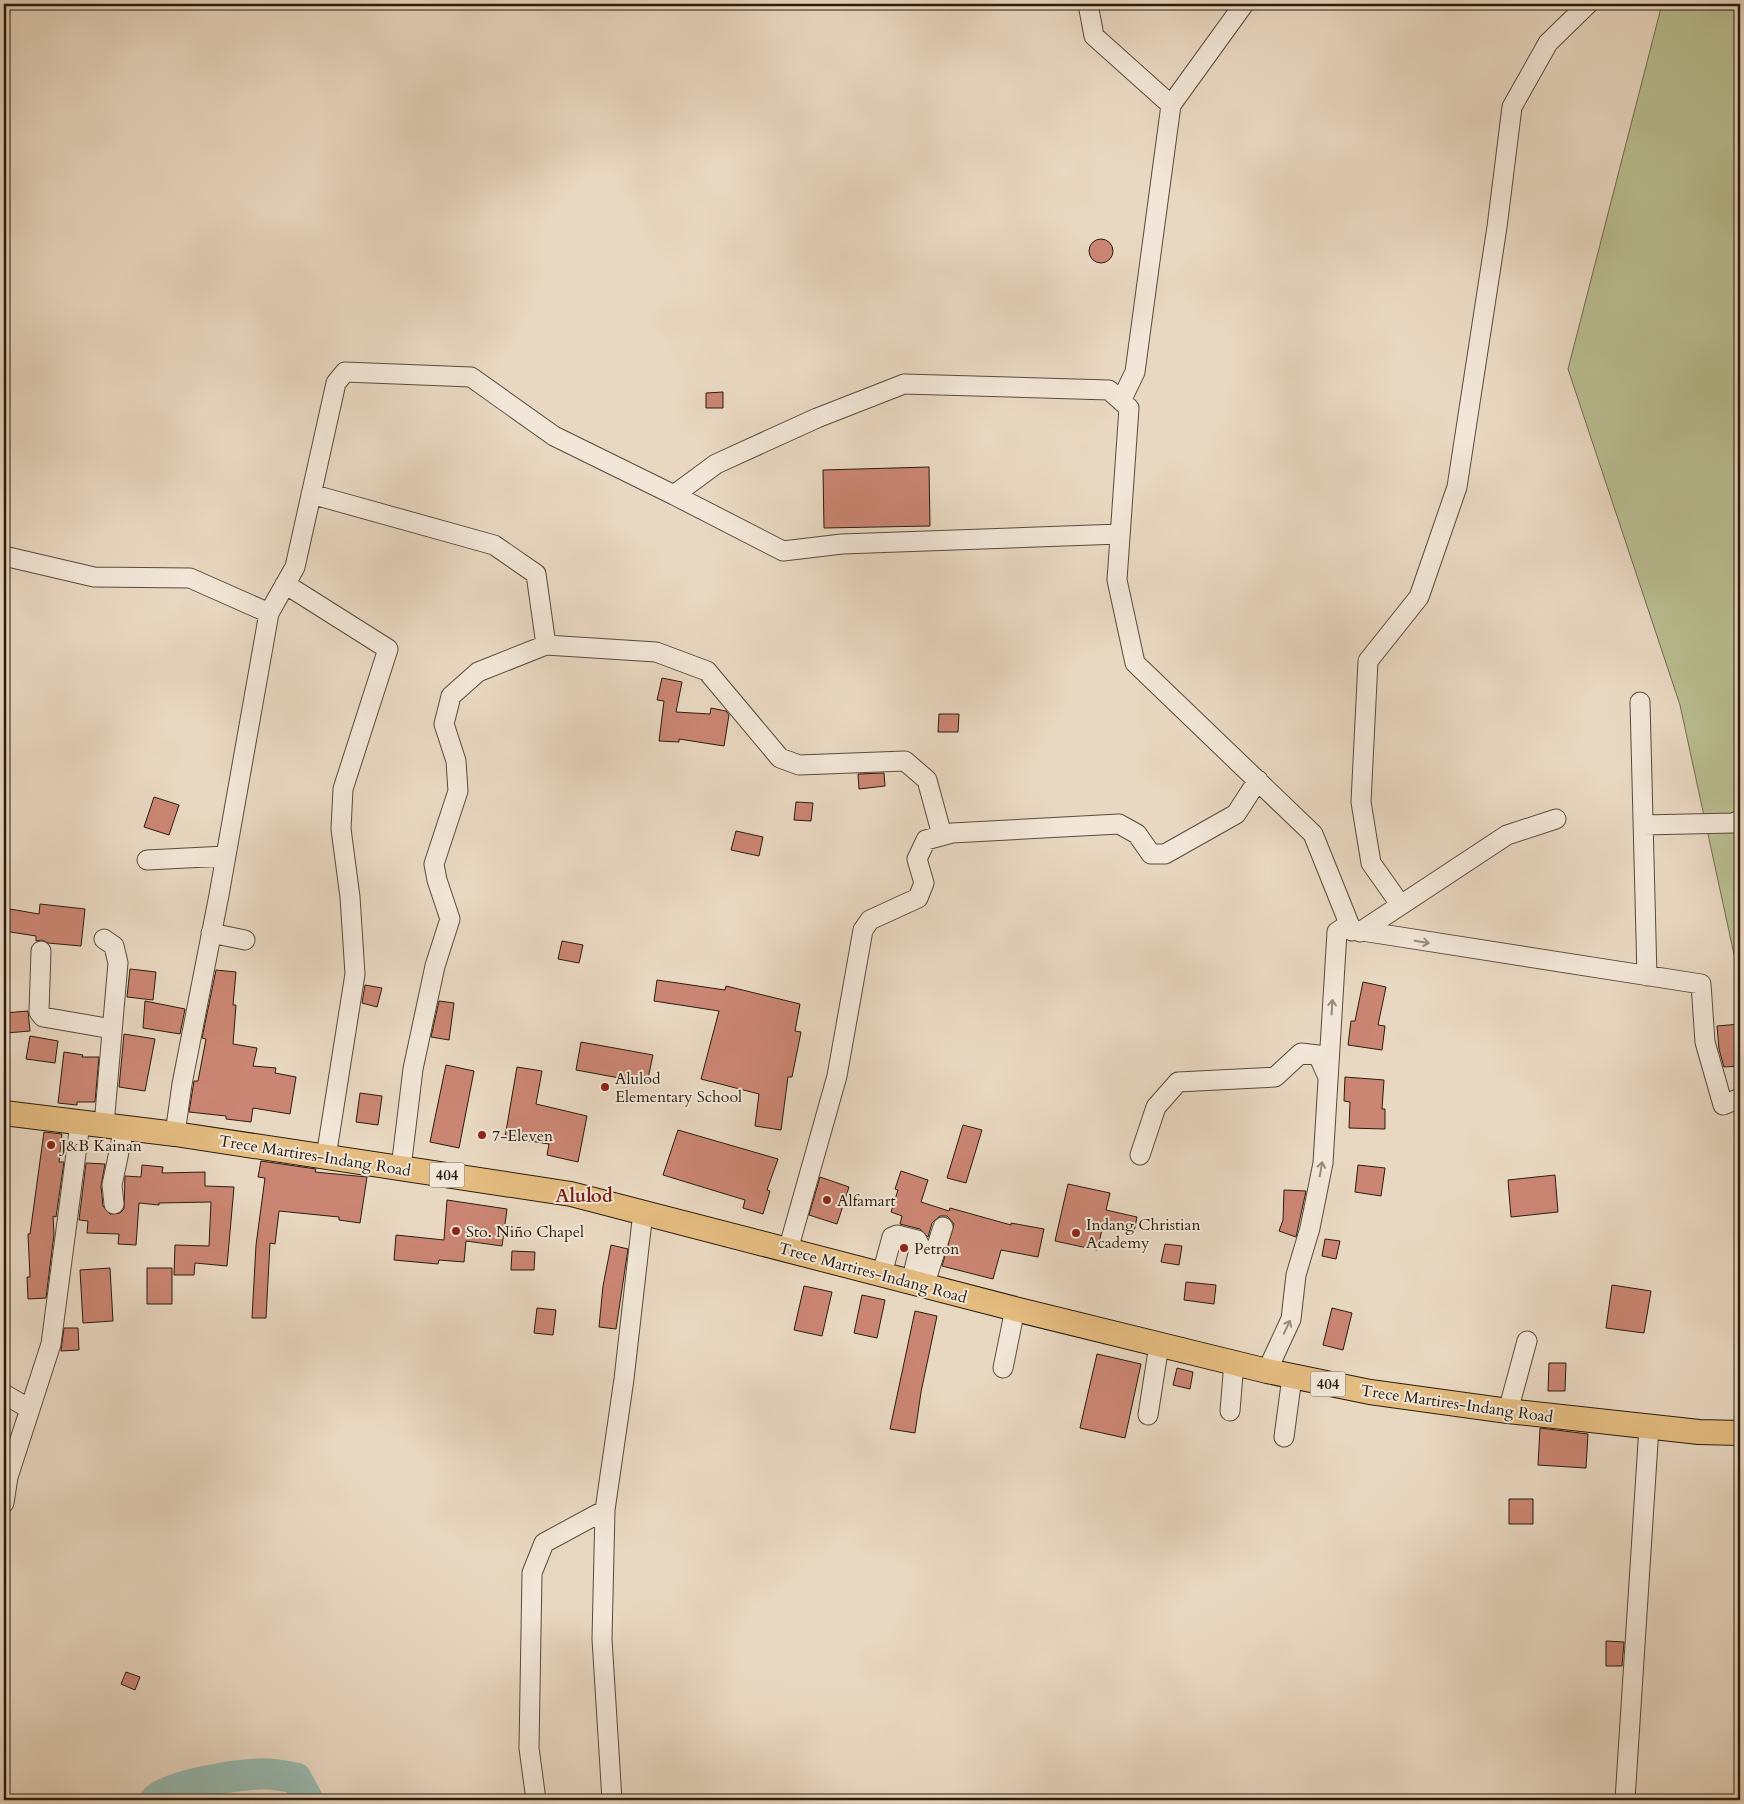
<svg xmlns="http://www.w3.org/2000/svg" width="1744" height="1804" font-family="Cardo,serif">
<style>
.green{fill:#b9be91;stroke:#716d4e}
.lines{fill:none;stroke-linecap:round;stroke-linejoin:round}
.river{stroke:#97bab0;stroke-width:31}
.building{fill:#cb8673;stroke:#291c0c}
.minor-casing{stroke:#594b39;stroke-width:21}
.major-casing{stroke:#291c0c;stroke-width:26}
.minor{stroke:#f1e6d7;stroke-width:19}
.major{stroke:#e4bc80;stroke-width:24}
.oneway{stroke:#978b7c}
.poi-dot{fill:#8f2418;stroke:#f1e6d7;stroke-width:2}
.labels{text-anchor:middle;stroke-width:4;stroke-linejoin:round;paint-order:stroke}
.shield{fill:#f1e6d7;stroke:#655949;stroke-width:1}
.shield-label{font-size:15px;font-weight:bold;fill:#291c0c}
.poi-label{font-size:16px;fill:#291c0c;stroke:#f1e6d7;text-anchor:start}
.street-label{font-size:16px;fill:#291c0c;stroke:#f1e6d7}
.quarter-label{font-size:19px;font-weight:bold;fill:#7a1f14;stroke:#f1e6d7}
</style>
<rect width="100%" height="100%" fill="#e9d8c1"/>
<filter id="stains"><feTurbulence type="fractalNoise" baseFrequency=".004" numOctaves="4"/><feColorMatrix values="0 0 0 0 .2 0 0 0 0 .09 0 0 0 0 .02 0 0 0 .5 -.17"/></filter>
<radialGradient id="worn" r=".72"><stop offset=".6" stop-color="#630" stop-opacity="0"/><stop offset="1" stop-color="#630" stop-opacity=".3"/></radialGradient>
<!-- green -->
<path class="green" d="M1662,4H1740V982L1680,705L1568,369Z"/>
<g class="lines">
<!-- river -->
<path class="river" d="M155,1800C169,1785 236,1775 258,1774C270,1773 284,1776 296,1778L308,1800"/>
</g>
<!-- building -->
<path class="building" d="M1089 251a12 12 0 1 1 24 0a12 12 0 1 1-24 0Z
M723,392V408H706V393Z
M929,467L930,526L824,528L823,470Z
M662,678L682,682L676,712L710,714L711,708L726,711L729,715L724,746L679,739V742L659,741L664,701L657,700Z
M939,714H959L958,732H938Z
M884,773L885,786L859,789L858,774Z
M154,797L179,805L169,835L144,827Z
M796,802L813,803L811,821L794,820Z
M736,831L763,837L759,856L731,850Z
M40,904L85,909L81,946L48,943L42,940L36,941V936L4,931V908L39,914Z
M562,941L583,945L579,963L558,959Z
M130,969L156,972L153,1000L127,997Z
M216,970L236,972L233,1005H236L233,1044L257,1048L253,1066L276,1068L275,1073L296,1077L290,1114L253,1108L251,1122L226,1119V1116L189,1112L194,1081H198L206,1039L202,1038Z
M657,980L725,990L726,986L800,1004L795,1031L801,1032L792,1077H788L781,1130L755,1126L759,1094L701,1079L719,1011L654,1001Z
M1363,982L1386,987L1378,1025L1385,1026L1382,1050L1348,1045L1351,1021H1355Z
M365,985L382,988L377,1007L362,1003Z
M145,1001L185,1009L180,1034L143,1028Z
M439,1001L454,1003L449,1040L431,1037Z
M28,1011L30,1031L6,1033L4,1013Z
M1740,1024V1066L1724,1067L1719,1049L1717,1026Z
M124,1034L155,1039L145,1091L119,1087Z
M30,1036L58,1041L55,1063L26,1059Z
M581,1042L653,1055L647,1083L576,1070Z
M64,1052L83,1055L82,1057H99L95,1102H77V1105L58,1103Z
M446,1065L474,1071L459,1148L430,1142Z
M517,1067L542,1071L536,1104L587,1116L578,1162L547,1155L549,1144L505,1137Z
M1345,1077L1384,1080L1382,1109H1385V1129L1349,1128L1350,1102L1344,1101Z
M360,1093L382,1096L378,1125L356,1122Z
M963,1125L982,1130L966,1183L947,1178Z
M678,1130L778,1159L767,1190L770,1191L763,1214L743,1208L745,1200L663,1175Z
M44,1132L62,1134L59,1162H64L56,1217L53,1216L54,1234L46,1298L28,1299L27,1277H30L28,1234H30Z
M261,1161L316,1169L315,1172L367,1177L360,1223L339,1220V1217L279,1211L275,1244L270,1243L266,1318H252L256,1245L265,1178L258,1177Z
M86,1163L105,1164L101,1186L103,1206L110,1214L120,1213L124,1209L125,1176L141,1177L142,1165L163,1167L162,1173L205,1172V1186L234,1187L227,1266L195,1263L194,1275H174L175,1245L209,1246L211,1202L159,1203V1205L139,1203L136,1245L118,1244L119,1234L87,1233L88,1221L79,1220Z
M1358,1165L1385,1168L1381,1196L1355,1192Z
M901,1171L928,1180L921,1202L949,1211L950,1208L1011,1225V1223L1044,1229L1038,1257L1001,1250L993,1279L942,1266L954,1224L947,1216H940L932,1223L928,1237L920,1229L900,1224L902,1216L891,1212L898,1190L895,1189Z
M1555,1175L1558,1212L1511,1217L1508,1180Z
M820,1177L849,1187L837,1224L809,1215Z
M1068,1184L1110,1193L1106,1210L1137,1217L1134,1232L1103,1226L1097,1250L1055,1241Z
M1284,1190L1306,1191L1296,1237L1279,1231L1283,1220Z
M447,1200L507,1209L502,1246L466,1241L464,1262L439,1260L438,1264L394,1260L396,1235L444,1240Z
M1325,1239L1340,1241L1336,1259L1322,1256Z
M1165,1244L1182,1246L1179,1265L1161,1262Z
M611,1245L628,1249L616,1329L599,1327L603,1286Z
M512,1251L535,1252L534,1270H511Z
M110,1268L113,1321L83,1323L80,1270Z
M147,1268H172V1304H147Z
M1186,1282L1216,1285L1214,1304L1184,1300Z
M1612,1285L1651,1291L1644,1333L1606,1328Z
M804,1286L832,1292L822,1336L794,1330Z
M862,1295L885,1300L877,1338L854,1333Z
M537,1308L556,1310L553,1335L534,1333Z
M1332,1308L1352,1313L1343,1350L1323,1345Z
M915,1311L937,1316L921,1392L915,1433L890,1429Z
M64,1328H78L79,1350L61,1351Z
M1097,1354L1141,1364L1125,1438L1080,1428Z
M1549,1363H1566L1565,1391H1548Z
M1177,1368L1193,1372L1190,1389L1173,1385Z
M1540,1428L1588,1434L1586,1468L1538,1465Z
M1509,1499H1533V1524H1509Z
M1606,1641L1624,1642L1622,1666H1606Z
M126,1672L140,1677L135,1690L121,1684Z"/>
<g class="lines">
<defs>
<path id="minor" d="M1088,4L1094,36L1171,105L1135,372L1121,401
M1171,105L1244,4
M311,494L494,545L536,574L546,645
M674,495L783,551L842,544L1120,534
M4,556L94,577L190,578L269,613
M285,584L388,649L343,789L341,829L350,897L355,974L326,1157
M1640,702L1647,976
M1643,825L1733,823L1740,820
M147,860L226,856
M1400,904L1371,863L1361,802L1368,661L1419,597L1457,487L1497,227L1512,107L1548,43L1588,4
M1360,932L1507,835L1556,819
M211,933L245,940
M41,951L39,1012L43,1017L112,1029
M104,1125L118,963L114,946L104,939
M175,1134L182,1084L219,895L269,613L295,567L336,383L345,372L471,377L554,436L674,495L716,464L817,418L904,384L1109,390L1129,408L1117,580L1135,663L1313,834L1352,931
M1140,1155L1156,1107L1178,1082L1275,1077L1301,1053L1318,1055L1327,1075
M401,1168L413,1069L435,966L450,919L437,880L434,864L458,791L456,761L444,724L451,696L478,672L546,645L656,652L707,671L780,758L799,765L905,761L927,780L942,835
M114,1204L112,1185L124,1128
M788,1250L837,1076L863,930L870,920L918,898L924,883L917,859L926,840L952,833L1119,824L1137,834L1151,854H1165L1236,814L1258,780
M882,1274L892,1237L897,1235L917,1240L920,1246L911,1282
M924,1286L943,1227
M1003,1368L1015,1309
M1267,1371L1291,1319L1296,1275L1310,1228L1323,1163L1337,932L1343,928L1701,984L1705,1042L1723,1105L1740,1098
M4,1394L30,1409
M1230,1411L1234,1362
M1508,1411L1527,1341
M1148,1415L1159,1345
M1284,1437L1292,1377
M4,1503L8,1477L51,1344L80,1123
M536,1800L529,1748L532,1573L544,1543L605,1510
M612,1800L602,1639L605,1510L624,1379L643,1212
M1625,1800L1649,1427"/>
<path id="major" d="M4,1113L175,1134L571,1194L1015,1309L1267,1371L1370,1392L1508,1411L1699,1432L1740,1433"/>
</defs>
<!-- minor casing -->
<use href="#minor" class="minor-casing"/>
<!-- major casing -->
<use href="#major" class="major-casing"/>
<!-- minor -->
<use href="#minor" class="minor"/>
<!-- major -->
<use href="#major" class="major"/>
</g>
<!-- one-way arrows -->
<defs><path id="oneway-shaft" d="M-6 0H5M1.5-3L5.5 0L1.5 3" fill="none" stroke-width="1.6" stroke-linecap="round" stroke-linejoin="round" transform="scale(1.25)"/></defs>
<g class="oneway">
<use href="#oneway-shaft" transform="translate(1422 942) rotate(9)"/>
<use href="#oneway-shaft" transform="translate(1332 1007) rotate(-87)"/>
<use href="#oneway-shaft" transform="translate(1321 1169) rotate(-80)"/>
<use href="#oneway-shaft" transform="translate(1287 1327) rotate(-65)"/>
</g>
<!-- markers -->
<g class="poi-dot">
<circle cx="605" cy="1087" r="5"/>
<circle cx="482" cy="1135" r="5"/>
<circle cx="51" cy="1145" r="5"/>
<circle cx="827" cy="1200" r="5"/>
<circle cx="456" cy="1231" r="5"/>
<circle cx="1076" cy="1233" r="5"/>
<circle cx="904" cy="1248" r="5"/>
</g>
<g class="labels">
<!-- shield labels -->
<g class="shield">
<rect x="429.5" y="1162.5" width="35" height="25" rx="4"/>
<rect x="1310.5" y="1371.5" width="35" height="25" rx="4"/>
</g>
<g class="shield-label">
<text x="447" y="1180">404</text>
<text x="1328" y="1389">404</text>
</g>
<!-- poi labels -->
<g class="poi-label">
<text x="615" y="1084">Alulod<tspan x="615" dy="18">Elementary School</tspan></text>
<text x="492" y="1141">7-Eleven</text>
<text x="61" y="1151">J&amp;B Kainan</text>
<text x="837" y="1206">Alfamart</text>
<text x="1086" y="1230">Indang Christian<tspan x="1086" dy="18">Academy</tspan></text>
<text x="466" y="1237">Sto. Niño Chapel</text>
<text x="914" y="1254">Petron</text>
</g>
<!-- street labels -->
<g class="street-label">
<text transform="translate(315 1155) rotate(9)" y="6">Trece Martires-Indang Road</text>
<text transform="translate(873 1272) rotate(15)" y="6">Trece Martires-Indang Road</text>
<text transform="translate(1457 1403) rotate(8)" y="6">Trece Martires-Indang Road</text>
</g>
<!-- quarter labels -->
<g class="quarter-label">
<text x="584" y="1202">Alulod</text>
</g>
</g>
<!-- margin -->
<rect width="1744" height="1804" fill="none" stroke="#e9d8c1" stroke-width="20"/>
<rect x="5" y="5" width="1734" height="1794" fill="none" stroke="#291c0c" stroke-width="2.5"/>
<rect x="10" y="10" width="1724" height="1784" fill="none" stroke="#291c0c"/>
<rect width="100%" height="100%" filter="url(#stains)"/>
<rect width="100%" height="100%" fill="url(#worn)"/>
</svg>
